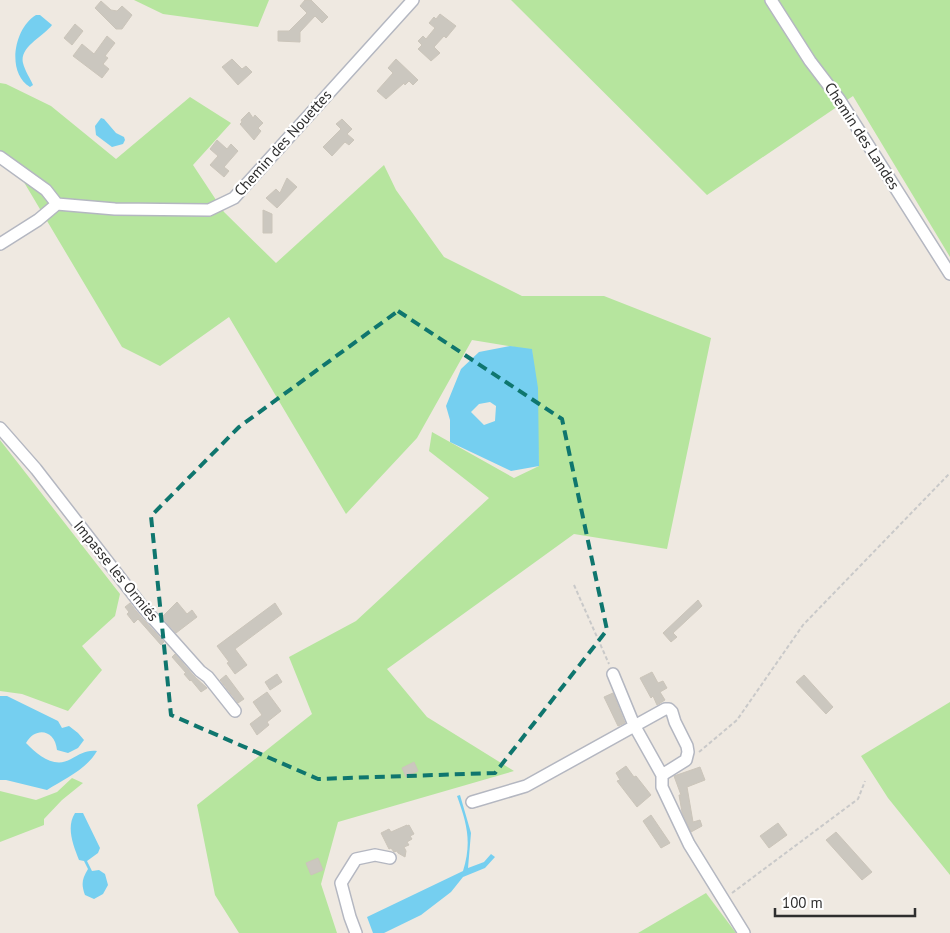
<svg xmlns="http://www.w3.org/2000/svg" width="950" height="933" font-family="'PT Sans',sans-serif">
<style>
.green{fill:#b6e59e}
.water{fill:#75cff0;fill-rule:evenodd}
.building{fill:#cbc7bf;stroke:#cbc5ba}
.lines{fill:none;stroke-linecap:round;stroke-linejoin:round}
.minor-casing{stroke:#b4b7c1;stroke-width:14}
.path{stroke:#c9c9c9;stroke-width:2;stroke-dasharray:4 2.5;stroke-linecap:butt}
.minor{stroke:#fff;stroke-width:11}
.marked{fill:none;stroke:#0f766e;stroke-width:4;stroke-dasharray:10 6;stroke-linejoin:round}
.labels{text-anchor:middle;stroke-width:4.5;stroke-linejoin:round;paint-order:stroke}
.street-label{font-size:15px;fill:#2e2e2e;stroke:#fff}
</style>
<rect width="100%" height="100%" fill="#efe9e1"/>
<!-- green -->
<path class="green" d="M134,0H269L258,27L163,14Z
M511,0H950V257L853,96L707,195Z
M0,83L6,84L51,106L116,159L190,97L231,123L193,165L224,212L276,263L384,165L396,190L444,257L522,296H604L711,338L667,549L574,534L387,669L427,717L514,771L338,822L321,884L337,933H239L215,895L197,805L312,714L289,657L356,621L489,498L429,451L432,432L514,478L539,466L532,350L472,340L417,438L346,514L229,317L160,366L122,347L9,157L0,150Z
M0,440L120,594L115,616L82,646L102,670L68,711L22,694L0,691Z
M950,702V875L888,798L861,756Z
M72,778L83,783L62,800L44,819V825L0,842V791L36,800L57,792Z
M706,893L736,933H638Z"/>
<!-- water -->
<path class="water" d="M36,15H40L52,25C44,36 19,47 23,63C25,71 30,78 33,85L30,87C6,73 14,28 36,15Z
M101,118L104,119L116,133L124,137L125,140L123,144L112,147L96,135L95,126Z
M510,346L532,349L538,388L539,466L511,471L450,442V420L446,406L461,369L479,352ZM490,402L496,406L495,421L484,425L471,412L479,404Z
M0,696H7L58,721L62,728L69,726L78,733L84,740L78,748L68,753L57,750C55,730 36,726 26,743C38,755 54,769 71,759C81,754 85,750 97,751C86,770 64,779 47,790L6,780H0Z
M460,795L471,833L468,868L484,862L491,854L495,857L485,868L463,877L451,892L421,915L384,933H373L367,917L463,871C472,842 467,824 457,796Z
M75,813H83L100,848L98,853L87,861L92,871L99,870L105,874L108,885L103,894L94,899L85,895C81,884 82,879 88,869L84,861L79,860C73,845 66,827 75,813Z"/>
<!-- building -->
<path class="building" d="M305,0H311L328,17L322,23L315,16L300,32V42L278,41V31H289L307,13L300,6Z
M101,1L111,10L117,11L122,6L132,15L122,29H116L95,8Z
M440,14L456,26L446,38L444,36L434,47L440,53L431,61L418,49L422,45L418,41L423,36L426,39L435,28L429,23L434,17L436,19Z
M75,24L83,31L72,45L64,38Z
M107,36L115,43L105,56L108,58L103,64L109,69L102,78L73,56L82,44L94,54Z
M232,59L242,69L246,66L252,72L238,85L222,67Z
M396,59L418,80L413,85L409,81L405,85L404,83L386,99L377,91L393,73L388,68Z
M249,112L253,118L255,115L263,123L258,128L261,131L254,140L240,124L242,122L241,120Z
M342,119L352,129L347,134L354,140L349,145L345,142L332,156L323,147L341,129L336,124Z
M217,140L227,149L231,144L238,151L224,167L229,171L224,177L210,165L218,156L210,149Z
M287,178L297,187L277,208L266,198L276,189L280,193Z
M263,210L272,214V233H263Z
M698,600L702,606L673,633L677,637L671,642L663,633Z
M177,602L187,614L192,610L197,617L176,633L162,617Z
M130,603L136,611L164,642L161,645L138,619L134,623L127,614L129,612L125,607Z
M275,603L282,614L235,649L247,665L235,674L227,663L229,662L217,646Z
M175,654L194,676L207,688L201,692L191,680L190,681L184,674L186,673L172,657Z
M652,672L658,683L663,681L667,688L660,692L665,700L657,705L653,696L651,698L640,678Z
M277,674L282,682L270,690L265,682Z
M226,675L244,699L238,703L220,680Z
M804,675L833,707L826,714L796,682Z
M267,692L281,711L267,722L269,725L257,735L250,724L262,715L253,702Z
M613,693L625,723L618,726L604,697Z
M414,762L418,771L406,777L402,768Z
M626,766L634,777L636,776L651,795L637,807L617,781L620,780L616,773Z
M700,767L705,780L687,787L693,822L700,820L702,826L691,832L682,812L679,795H681L674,776Z
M651,815L670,843L661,848L643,821Z
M778,823L787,835L769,848L760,836Z
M407,825V826L409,825L414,834L410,836L412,839L407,842L409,845L404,847L406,851L405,857L398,853L397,851L394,852L391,848L389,849L381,833L389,829L391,832Z
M836,832L872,872L862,880L826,840Z
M318,858L323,870L311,875L306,863Z"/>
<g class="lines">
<defs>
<path id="minor" d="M771,0L810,61L839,99L950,274
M0,157L46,190L57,204L38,220L0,244
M57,204L115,209L209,210L234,198L413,0
M0,428L36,469L142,606L200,671L208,677L235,711
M613,674L634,725L662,775
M472,802L526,786L665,709H669L672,712L675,722L687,746L688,752L686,760L662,775V787L689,844L744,933
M356,933L350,917L341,883L356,859L375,855L390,858"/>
</defs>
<!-- minor casing -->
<use href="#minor" class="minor-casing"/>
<!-- path -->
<path class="path" d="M574,585L609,664
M699,752L737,720L803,625L950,473
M732,893L858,799L865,781"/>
<!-- minor -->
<use href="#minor" class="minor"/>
</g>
<!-- marked area -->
<path class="marked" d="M398,311L562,419L607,630L495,773L318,779L171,715L151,516L239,427Z"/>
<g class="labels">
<!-- street labels -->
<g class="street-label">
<text transform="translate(862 136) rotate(57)" y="5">Chemin des Landes</text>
<text transform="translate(283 143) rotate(-48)" y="5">Chemin des Nouettes</text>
<text transform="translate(116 571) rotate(51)" y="5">Impasse les Ormiés</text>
</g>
</g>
<!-- scale -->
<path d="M775 908v8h140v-8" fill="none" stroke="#2e2e2e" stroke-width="2.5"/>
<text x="782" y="908" font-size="15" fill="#2e2e2e" stroke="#ffffff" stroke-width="4" paint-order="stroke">100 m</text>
</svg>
